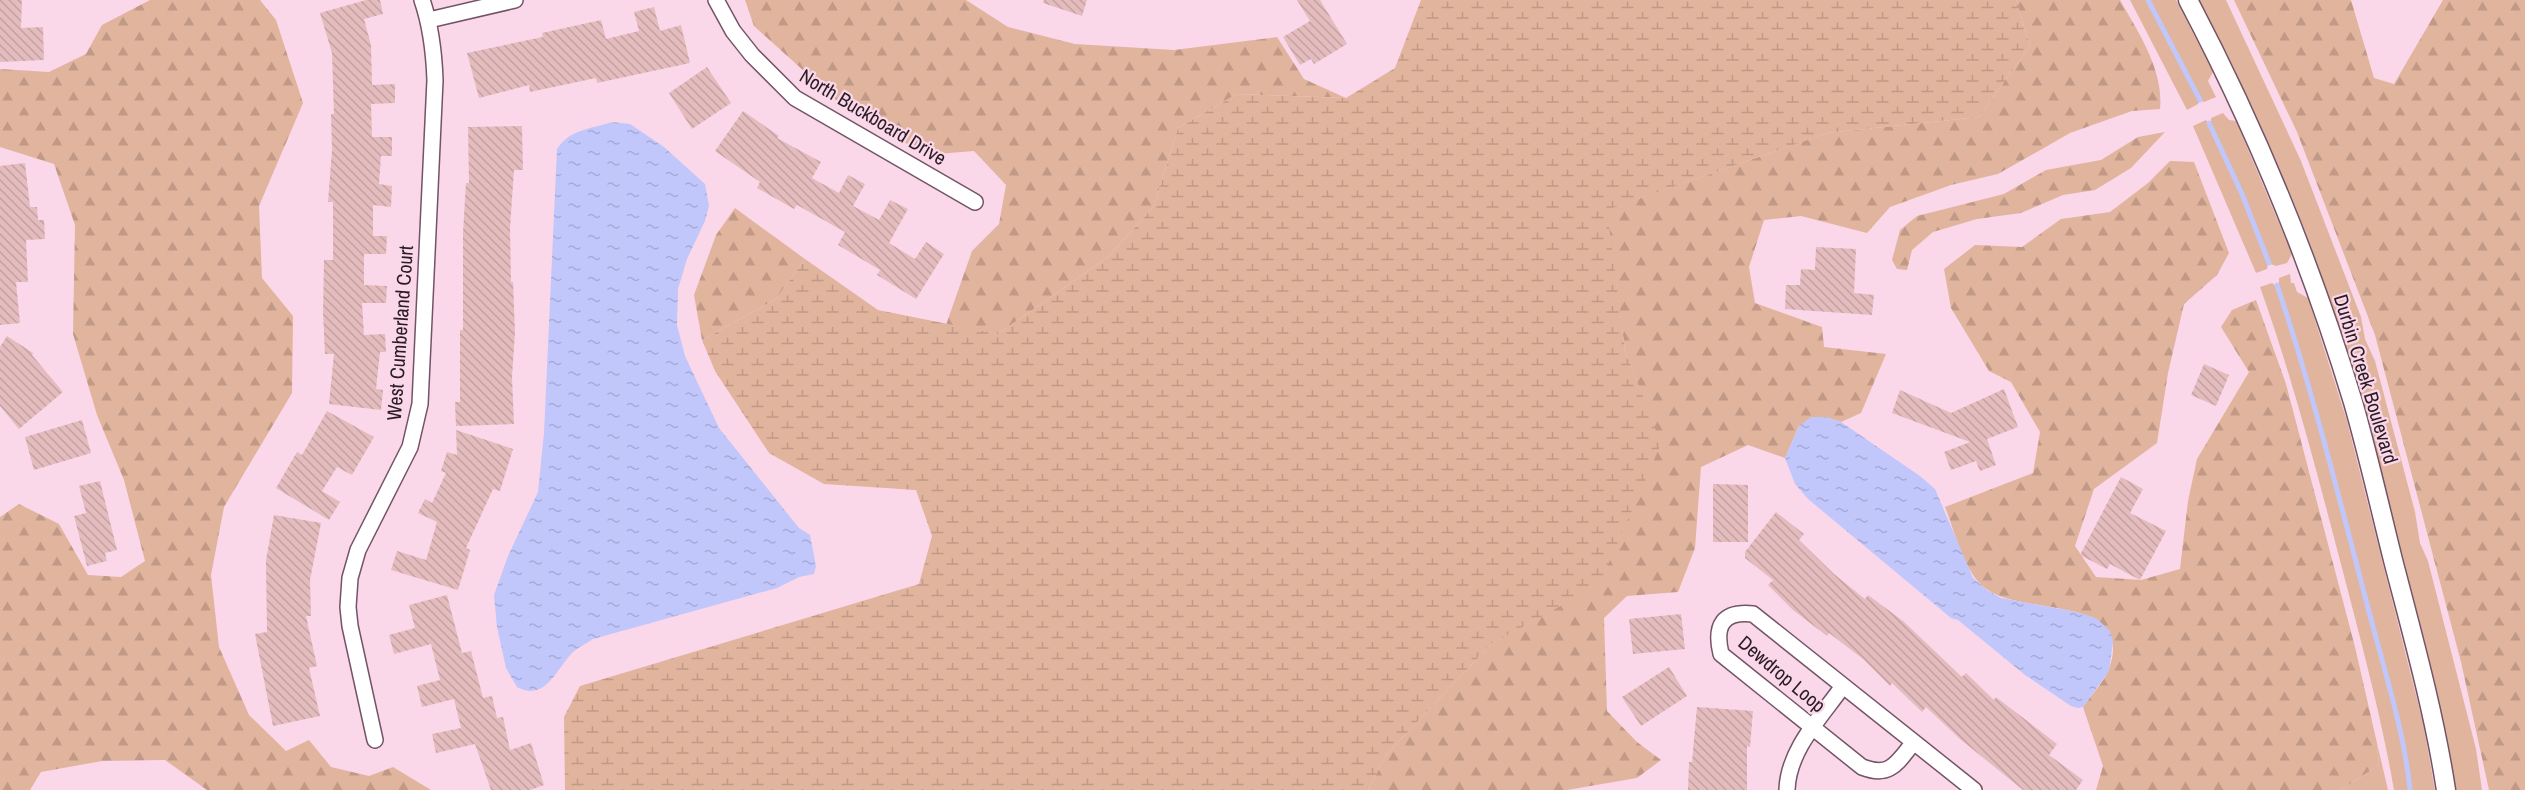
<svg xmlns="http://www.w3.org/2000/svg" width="2525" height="790" font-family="'Archivo Narrow',sans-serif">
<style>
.grass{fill:#e1b49d}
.forest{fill:url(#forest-firs)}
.wetland{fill:url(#wetland-marsh)}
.water{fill:url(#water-ripples)}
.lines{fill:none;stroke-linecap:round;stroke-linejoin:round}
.stream{stroke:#c1c7fa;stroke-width:5}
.building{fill:url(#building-back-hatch)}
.minor-casing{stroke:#735466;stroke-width:18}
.tertiary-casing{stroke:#735466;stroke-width:21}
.minor{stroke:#fff;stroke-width:15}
.tertiary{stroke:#fff;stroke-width:18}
.labels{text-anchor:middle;stroke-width:4.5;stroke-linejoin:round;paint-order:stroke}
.street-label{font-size:20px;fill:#291c24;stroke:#fbd7ea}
</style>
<defs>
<pattern id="forest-firs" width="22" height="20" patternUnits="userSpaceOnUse" patternTransform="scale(1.5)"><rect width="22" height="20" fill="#e1b49d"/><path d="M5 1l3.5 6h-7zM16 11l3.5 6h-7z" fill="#c19a87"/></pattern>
<pattern id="wetland-marsh" width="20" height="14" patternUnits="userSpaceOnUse" patternTransform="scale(1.5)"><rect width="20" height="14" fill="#e1b49d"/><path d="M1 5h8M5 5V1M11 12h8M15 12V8" fill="none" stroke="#c19a87"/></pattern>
<pattern id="water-ripples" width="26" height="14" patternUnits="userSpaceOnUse" patternTransform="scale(1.5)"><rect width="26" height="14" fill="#c1c7fa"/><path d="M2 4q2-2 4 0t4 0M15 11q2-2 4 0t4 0" fill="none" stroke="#a6aad6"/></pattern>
<pattern id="building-back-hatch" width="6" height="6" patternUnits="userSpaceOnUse" patternTransform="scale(1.5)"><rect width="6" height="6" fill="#e5bcbd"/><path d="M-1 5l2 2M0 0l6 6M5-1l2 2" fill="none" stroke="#c4a1a2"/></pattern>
</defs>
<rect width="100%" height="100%" fill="#fbd7ea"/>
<!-- grass -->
<path class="grass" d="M2130,0H2176L2213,72L2208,81L2216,97L2204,102L2200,100L2198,104L2187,110Z
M2199,0H2226L2301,161L2361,317L2365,339L2375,361L2415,512L2420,543L2428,561L2476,749L2482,790H2455L2441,718L2358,389L2337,322L2277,165L2229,58Z
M2223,113L2229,120L2236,121L2292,254L2287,263L2276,266L2268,263L2267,269L2256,273L2193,126L2206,120L2208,123L2211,122V118Z
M2290,274L2291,283H2294L2297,292L2308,298L2347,421L2423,723L2435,790H2394C2381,715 2361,641 2342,568C2317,473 2293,379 2260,287L2272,283L2276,286L2279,285V278Z
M2377,743L2388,790H2341L2379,765Z"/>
<!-- forest -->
<path class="forest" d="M150,0H260L276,20L303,103L259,206L262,278L293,316L292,393L224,507L211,575L219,647L249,715L286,751L309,740L331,767L369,776L393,767L431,790H207L165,760L102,761L41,772L30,790H0V517L19,504L59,524L88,575L121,577L145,561L124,480L97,415L73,334L75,225L54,164L0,147V69L49,72L86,54L102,25Z
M745,0H966L1008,27L1075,44L1174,50L1277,37L1304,79L1346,98L1237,94L1178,128L1154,206L1108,257L998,334L946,325L972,251L999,224L1006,185L974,151L925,155L835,99L754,26Z
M2016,0H2120C2138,32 2164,70 2160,109L2132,111L2070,133L1998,174L1951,185L1890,207L1867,233L1801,216L1764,220L1749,267L1755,303L1822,327L1824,347L1886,354L1861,413L1841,422L1826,417L1799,426L1785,458L1748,445L1701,467L1695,548L1678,592L1627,596L1604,618L1607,711L1637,742L1661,760L1637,778L1567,790H1368L1386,755L1491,644L1599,584L1660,444L1625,350L1606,210L1827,133L1979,117L2030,46Z
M2234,0H2351L2374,78L2394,84L2443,0H2525V790H2489L2461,662L2375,335L2297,132Z
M2165,132L2131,168L2095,190L2063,195L2021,213L1977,219L1933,232L1912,250L1907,270L1897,269L1892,260L1900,230L1917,216L2004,194L2046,170L2101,160L2138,137Z
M2170,161L2194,162L2229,253L2217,275L2184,304L2168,373L2157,443L2094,489L2075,546L2096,577L2141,580L2180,569L2188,501L2197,459L2249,372L2221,327L2232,310L2256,300L2286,384L2307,464L2355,647L2377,743L2379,765L2341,790H2096L2103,766L2083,707C2091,695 2104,682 2109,669C2136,593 2021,617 1985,588C1964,572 1955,532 1945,507L2033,473L2040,432L2011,382L1989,371L1951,308L1944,269L1975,245L2022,247L2061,219L2110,212L2148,183Z
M735,208L805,259L776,299L702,340L694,295L716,235Z"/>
<!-- wetland -->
<path class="wetland" d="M1421,0H2016L2030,46L1979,117L1827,133L1607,210L1625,350L1661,444L1599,585L1491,644L1386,755L1368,790H565L564,717L580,686L919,584L932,536L916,490L824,484L769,453L715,371L702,340L776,299L805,259L878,310L998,334L1108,257L1154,206L1178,128L1237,94L1346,98L1395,68Z"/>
<!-- water -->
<path class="water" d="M612,122L630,124L664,147L705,184L709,206L705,221L687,259L678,289L677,325L685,356L719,428L799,528L810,535L816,566L814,574L799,577L777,588L593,639C586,644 578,647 572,653C556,670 545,702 517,687L506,668L497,627L494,595L508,556L538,492L544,433L557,149C570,129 591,129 612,122Z
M1811,417H1826L1841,422L1920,476L1935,489L1973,578L1987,590L2001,598L2077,612L2096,618L2110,631L2113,642L2109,671L2083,707L2078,708L2071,706L2025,675L1958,620L1951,618L1808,499L1795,484L1785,458L1799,426Z"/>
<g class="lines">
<!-- stream -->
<path class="stream" d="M2148,0L2200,100
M2209,123L2242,194L2269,263
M2277,285C2312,389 2338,494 2366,600C2381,660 2404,728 2410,790"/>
</g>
<!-- building -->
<path class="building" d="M0,0H22L21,28L43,27L44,60L0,62Z
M366,0H380L383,14L364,19L371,45L372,85L395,84V103L371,104L372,137H392V156H381L379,184L392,186L391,207L373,205V236H387L386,254H364V285L387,286L386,303H362L364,335L385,334L386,352H380L376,389L383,390L381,410L329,404L334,354H325L323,312L324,260H333V202H328L332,150L331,114H334L332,53L320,13Z
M1044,0H1087L1082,16L1043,3Z
M1297,0H1320L1347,44L1314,64L1311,59L1300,65L1283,37L1310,21Z
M654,7L660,31L681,25L690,63L597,83L596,78L530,92L529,85L479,98L467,53L543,37L542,33L601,20L606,39L639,31L634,12Z
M707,67L731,103L692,129L669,93Z
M743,111L779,136L777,138L821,162L812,178L839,193L848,175L865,184L853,206L879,220L890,200L908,209L889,243L915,259L926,242L944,254L916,299L877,275L880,270L838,245L845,232L797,205L794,209L757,188L760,182L715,151Z
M522,126L523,170H514L510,228L511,282H513L515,332L512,377L514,424L456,426L455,402H460V330H463V233L466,183H469L468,127Z
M25,163L30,207H37L38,220H44L45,239L26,240L28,282H16L20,323L0,325V166Z
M1816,247L1856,249L1854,293L1874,295L1872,315L1785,309L1786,285H1800L1801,269L1815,270Z
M7,336L33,353L32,355L63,392L19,429L0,406V347Z
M2204,364L2229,375L2216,406L2191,395Z
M2004,389L2018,427L1987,439L1996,465L1980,471L1976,461L1951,470L1944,452L1970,442L1892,413L1900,390L1951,413Z
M327,411L374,437L352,475L337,467L322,491L340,502L329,520L276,488L297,452L302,455Z
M82,420L91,453L34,470L25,437Z
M456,430L513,449L500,491L493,489L466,548L470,550L458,590L391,570L397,551L426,560L437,522L418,513L425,499L432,503L446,473L441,471L447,452L457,455Z
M2121,477L2143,489L2130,513L2166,531L2140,580L2110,564L2107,569L2080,555Z
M100,481L117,550L105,553L107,561L87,566L74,516L86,513L79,486Z
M1713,484L1748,485V542H1713Z
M1776,512L1804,534L1799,540L1834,574L1865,599L1868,595L1903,621L1962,677L1966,673L1994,700L1996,697L2057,744L2049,755L2083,780L2076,790H2023L1960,739L1926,707L1922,712L1892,683L1890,686L1863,659L1829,633L1827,636L1793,610L1768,585L1773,580L1745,558V552Z
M274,515L321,523L310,580L311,616H306L317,666L309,668L320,716L273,726L255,634L267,632L266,560Z
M447,595L462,653L471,651L483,698L492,696L497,718L503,717L510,750L531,743L544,785L530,790H491L475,744L436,753L432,734L461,728L454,699L422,707L417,686L440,680L431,644L394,654L389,635L415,628L409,605Z
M1681,614L1685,649L1633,654L1629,619Z
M1669,667L1687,696L1641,726L1622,697Z
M1697,707L1753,711L1750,747L1747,746V790H1688L1689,762H1692Z"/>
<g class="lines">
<defs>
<path id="minor" d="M716,0L733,31L752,55L795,98L975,202
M429,20L515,0
M375,740L350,626L348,607L350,578L358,550L410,447L420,404L435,80C434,52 431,26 422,0
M1913,743C1897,763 1890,778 1862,767L1721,654C1714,625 1723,611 1753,614L1974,790
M1787,790C1788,750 1821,717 1843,686"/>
<path id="tertiary" d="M2188,0C2256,129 2311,263 2353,402C2368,454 2380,508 2393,560C2413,637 2434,712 2446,790"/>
</defs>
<!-- minor casing -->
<use href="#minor" class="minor-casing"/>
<!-- tertiary casing -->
<use href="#tertiary" class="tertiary-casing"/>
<!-- minor -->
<use href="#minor" class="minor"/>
<!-- tertiary -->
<use href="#tertiary" class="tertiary"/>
</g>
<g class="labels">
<!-- street labels -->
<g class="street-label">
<text transform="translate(873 117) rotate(31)" y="7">North Buckboard Drive</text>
<text transform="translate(400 333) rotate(-86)" y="7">West Cumberland Court</text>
<text transform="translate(2366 379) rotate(73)" y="7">Durbin Creek Boulevard</text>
<text transform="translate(1782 674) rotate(40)" y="7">Dewdrop Loop</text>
</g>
</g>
</svg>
